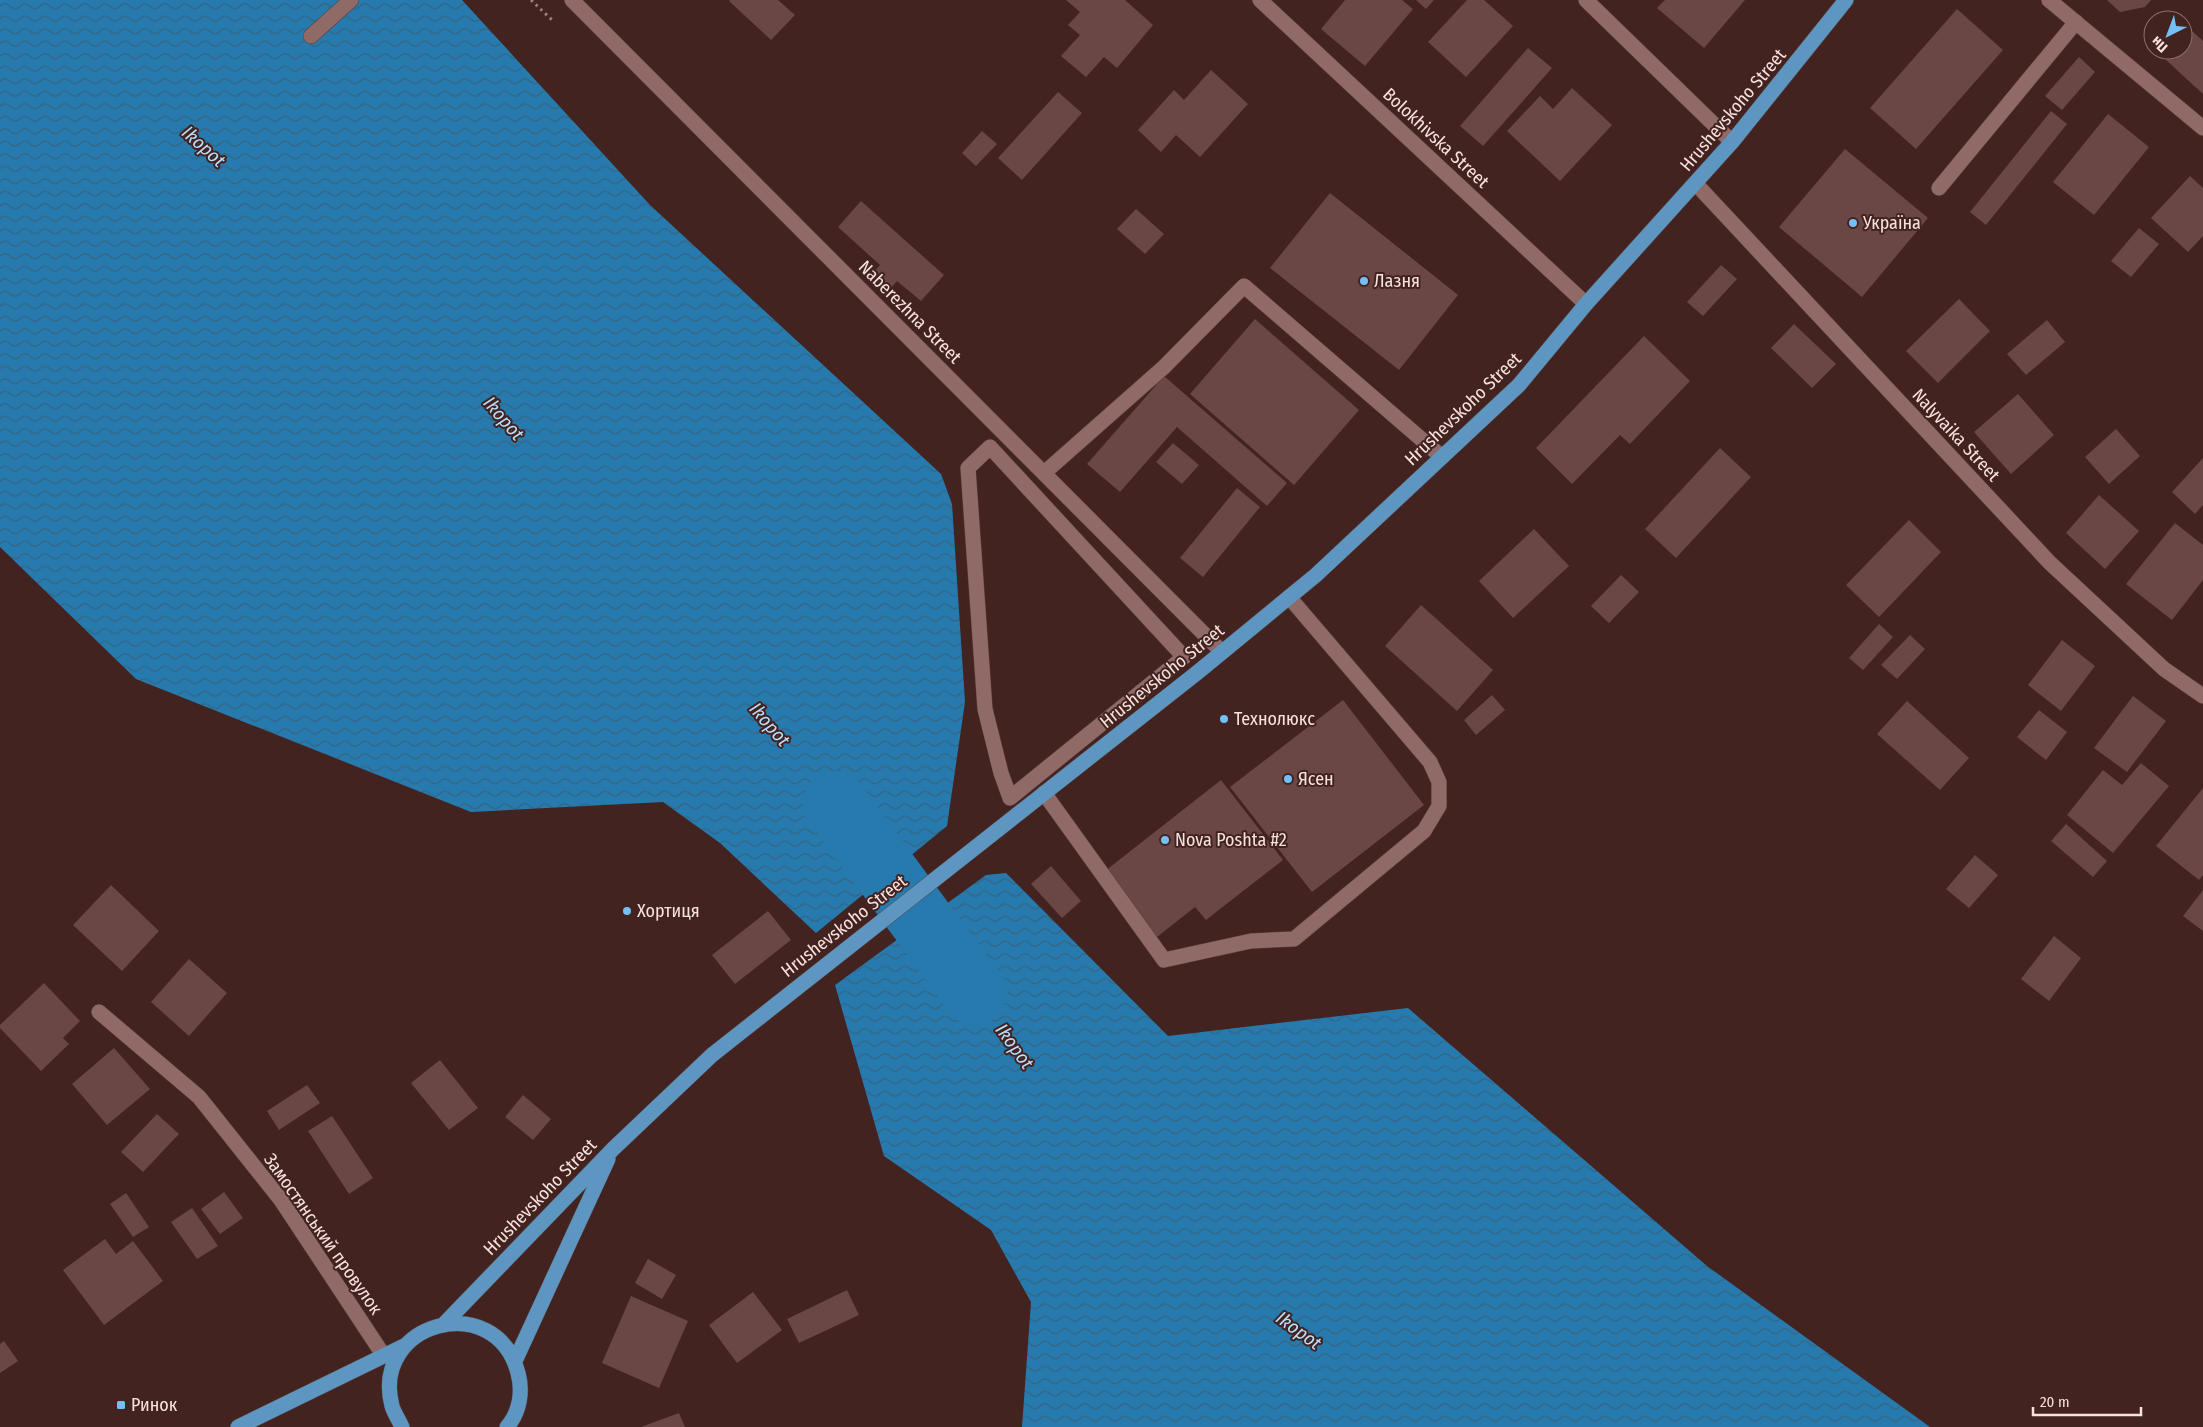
<svg xmlns="http://www.w3.org/2000/svg" width="2203" height="1427" font-family="'Fira Sans Condensed',sans-serif">
<style>
.water{fill:url(#water-waves)}
.lines{fill:none;stroke-linecap:round;stroke-linejoin:round}
.river{stroke:#277aae;stroke-width:64}
.building{fill:#6a4744}
.lane-casing{stroke:#593f3d;stroke-width:16}
.street-casing{stroke:#593f3d;stroke-width:16}
.primary-casing{stroke:#593f3d;stroke-width:16}
.path{stroke:#9c817f;stroke-width:3;stroke-dasharray:2.5 4;stroke-linecap:butt}
.lane{stroke:#8f6a66;stroke-width:15}
.street{stroke:#8f6a66;stroke-width:15}
.primary{stroke:#5c96c1;stroke-width:15}
.poi-dot{fill:#74c0f6;stroke:#422320;stroke-width:2}
.labels{text-anchor:middle;stroke-width:4;stroke-linejoin:round;paint-order:stroke}
.street-label{font-size:18px;fill:#f8e2e0;stroke:#422320}
.poi-label{font-size:18px;fill:#f8e2e0;stroke:#422320;text-anchor:start}
.water-label{font-size:19px;font-style:italic;fill:#b9dffc;stroke:#422320}
</style>
<defs>
<pattern id="water-waves" width="16" height="10" patternUnits="userSpaceOnUse" patternTransform="scale(1.25)"><rect width="16" height="10" fill="#277aae"/><path d="M0 5q4-4 8 0t8 0" fill="none" stroke="#356483"/></pattern>
</defs>
<rect width="100%" height="100%" fill="#422320"/>
<!-- water -->
<path class="water" d="M0,0H462L650,205L941,474L952,504L965,702L947,826L816,933L720,843L663,802L471,812L136,679L0,547Z
M1006,873L1168,1036L1408,1008L1707,1266L1930,1427H1022L1031,1302L991,1230L884,1156L835,985L986,875Z"/>
<g class="lines">
<!-- river -->
<path class="river" d="M835,803L975,993"/>
</g>
<!-- building -->
<path class="building" d="M730,0H778L795,15L771,40L729,1Z
M1066,0H1125L1153,25L1117,68L1104,57L1086,77L1061,56L1080,35L1068,25L1080,12Z
M1345,0H1402L1413,9L1365,66L1321,29Z
M1416,0H1434L1426,9Z
M1467,0H1484L1513,26L1466,77L1428,42Z
M1665,0H1745L1704,48L1657,8Z
M2107,0H2151L2145,7L2120,12Z
M1957,9L2003,50L1916,149L1870,108Z
M2192,31L2203,41V94L2166,60L2175,50H2183V40Z
M1528,48L1552,68L1483,146L1460,126Z
M2079,57L2095,72L2062,110L2045,96Z
M1211,70L1248,104L1200,157L1176,135L1161,152L1138,130L1174,90L1184,100Z
M1572,88L1612,125L1560,181L1507,131L1540,96L1553,109Z
M1058,92L1082,113L1022,180L998,158Z
M2051,111L2067,124L1986,225L1970,212Z
M2108,114L2149,147L2094,215L2053,182Z
M982,131L997,144L976,166L962,153Z
M1845,149L1928,218L1862,297L1779,227Z
M2190,176L2203,188V236L2188,252L2151,218Z
M1330,193L1458,295L1399,370L1270,268Z
M861,201L944,275L921,301L897,281L889,290L872,274L880,265L838,227Z
M1136,209L1164,234L1145,254L1117,229Z
M2139,228L2159,244L2131,277L2111,261Z
M1721,265L1737,279L1703,316L1687,302Z
M1959,299L1990,331L1938,383L1906,351Z
M1255,319L1359,410L1294,485L1190,394Z
M2047,320L2065,342L2026,375L2007,354Z
M1794,324L1836,364L1812,388L1771,348Z
M1644,336L1690,381L1630,444L1620,435L1572,484L1536,448Z
M1164,376L1287,483L1267,506L1177,427L1120,492L1087,464Z
M2018,394L2054,435L2011,474L1974,432Z
M2116,429L2140,456L2109,484L2085,457Z
M1173,443L1199,465L1182,484L1156,462Z
M1720,448L1751,477L1676,558L1645,529Z
M2203,458V505L2195,514L2172,492Z
M1237,488L1260,507L1203,577L1180,558Z
M2099,495L2139,531L2105,569L2066,533Z
M1909,520L1941,552L1879,617L1846,585Z
M2175,523L2203,545V580L2172,620L2126,584Z
M1534,529L1569,566L1513,618L1479,581Z
M1621,575L1639,592L1609,623L1591,606Z
M1421,605L1493,670L1457,711L1385,646Z
M1879,624L1893,637L1863,670L1849,658Z
M1910,635L1925,649L1897,679L1881,665Z
M2062,640L2095,666L2061,711L2028,685Z
M1492,695L1505,710L1476,735L1464,720Z
M2133,696L2166,721L2127,772L2094,748Z
M1343,700L1424,805L1312,892L1230,787Z
M1907,701L1969,758L1940,790L1877,734Z
M2039,710L2067,732L2046,760L2017,737Z
M2141,763L2169,786L2113,853L2067,815L2103,770L2122,785Z
M1221,780L1283,860L1206,920L1195,907L1157,937L1105,871Z
M2203,788V875L2199,880L2156,846Z
M2066,824L2107,861L2093,877L2051,841Z
M1975,855L1998,875L1969,908L1946,889Z
M1051,866L1081,901L1062,918L1031,884Z
M111,885L159,931L122,971L73,925Z
M2203,890V931L2183,916Z
M768,911L791,940L735,984L712,955Z
M2054,936L2081,958L2049,1001L2021,979Z
M189,959L227,993L189,1036L151,1002Z
M44,983L80,1021L63,1038L69,1044L41,1071L0,1028V1025Z
M114,1048L150,1089L107,1125L72,1084Z
M440,1060L478,1108L449,1130L411,1083Z
M307,1085L320,1103L279,1130L267,1111Z
M523,1095L551,1119L533,1140L505,1117Z
M157,1114L179,1134L143,1172L121,1152Z
M332,1116L373,1178L349,1194L308,1131Z
M224,1192L243,1218L220,1234L201,1209Z
M126,1193L149,1227L133,1237L110,1204Z
M192,1208L218,1246L197,1259L171,1222Z
M105,1239L116,1254L133,1241L163,1281L104,1325L63,1270Z
M648,1259L676,1275L662,1299L635,1283Z
M847,1290L859,1315L799,1343L787,1319Z
M753,1292L782,1330L737,1363L709,1325Z
M631,1296L688,1321L659,1388L602,1363Z
M4,1341L18,1361L0,1373V1344Z
M679,1413L685,1427H641Z"/>
<g class="lines">
<defs>
<path id="lane" d="M311,36L351,0
M1939,188L2076,22
M1044,473L1164,367L1244,286L1442,457
M1044,793L1164,960L1251,941L1294,939L1424,831L1439,806V782L1430,762L1289,597"/>
<path id="street" d="M572,0L1222,652
M1260,0L1586,304
M1586,0L1732,142
M2049,0L2203,128
M1696,184L2050,563L2164,669L2203,696
M990,447L1184,657L1010,798L1001,773L985,709L968,468Z
M99,1012L199,1097L281,1200L384,1356"/>
<path id="primary" d="M445,1323L613,1149L712,1055L1198,672L1316,575L1519,385L1586,304L1732,142L1846,0
M515,1361L608,1159
M238,1427L406,1345
M402,1427C399,1420 394,1413 392,1406C370,1322 496,1288 518,1373C523,1391 520,1412 507,1427"/>
</defs>
<!-- lane casing -->
<use href="#lane" class="lane-casing"/>
<!-- street casing -->
<use href="#street" class="street-casing"/>
<!-- primary casing -->
<use href="#primary" class="primary-casing"/>
<!-- path -->
<path class="path" d="M531,0L552,20"/>
<!-- lane -->
<use href="#lane" class="lane"/>
<!-- street -->
<use href="#street" class="street"/>
<!-- primary -->
<use href="#primary" class="primary"/>
</g>
<!-- markers -->
<g class="poi-dot">
<circle cx="1853" cy="223" r="5"/>
<circle cx="1364" cy="281" r="5"/>
<circle cx="1224" cy="719" r="5"/>
<circle cx="1288" cy="779" r="5"/>
<circle cx="1165" cy="840" r="5"/>
<circle cx="627" cy="911" r="5"/>
<rect x="116" y="1400" width="10" height="10" rx="2.5"/>
</g>
<g class="labels">
<!-- street labels -->
<g class="street-label">
<text transform="translate(1733 110) rotate(-50)" y="6">Hrushevskoho Street</text>
<text transform="translate(1436 138) rotate(43)" y="6">Bolokhivska Street</text>
<text transform="translate(910 312) rotate(45)" y="6">Naberezhna Street</text>
<text transform="translate(1463 409) rotate(-44)" y="6">Hrushevskoho Street</text>
<text transform="translate(1956 435) rotate(47)" y="6">Nalyvaika Street</text>
<text transform="translate(1162 676) rotate(-39)" y="6">Hrushevskoho Street</text>
<text transform="translate(844 926) rotate(-38)" y="6">Hrushevskoho Street</text>
<text transform="translate(540 1197) rotate(-46)" y="6">Hrushevskoho Street</text>
<text transform="translate(323 1234) rotate(55)" y="6">Замостянський провулок</text>
</g>
<!-- poi labels -->
<g class="poi-label">
<text x="1863" y="229">Україна</text>
<text x="1374" y="287">Лазня</text>
<text x="1234" y="725">Технолюкс</text>
<text x="1298" y="785">Ясен</text>
<text x="1175" y="846">Nova Poshta #2</text>
<text x="637" y="917">Хортиця</text>
<text x="131" y="1411">Ринок</text>
</g>
<!-- water labels -->
<g class="water-label">
<text transform="translate(204 146) rotate(42)" y="7">Ikopot</text>
<text transform="translate(504 418) rotate(49)" y="7">Ikopot</text>
<text transform="translate(770 724) rotate(49)" y="7">Ikopot</text>
<text transform="translate(1015 1046) rotate(54)" y="7">Ikopot</text>
<text transform="translate(1299 1330) rotate(36)" y="7">Ikopot</text>
</g>
</g>
<!-- north arrow -->
<g transform="translate(2168 35) rotate(222)"><circle r="24" fill="#422320" stroke="#8b6f6d"/>
<path d="M0-4L9 19L0 12L-9 19Z" fill="#74c0f6"/>
<text y="-8" font-size="14" font-weight="bold" text-anchor="middle" fill="#f8e2e0">Пн</text>
</g>
<!-- scale -->
<path d="M2033 1407v8h108v-8" fill="none" stroke="#f8e2e0" stroke-width="2.5"/>
<text x="2040" y="1407" font-size="15" fill="#f8e2e0" stroke="#422320" stroke-width="4" paint-order="stroke">20 m</text>
</svg>
